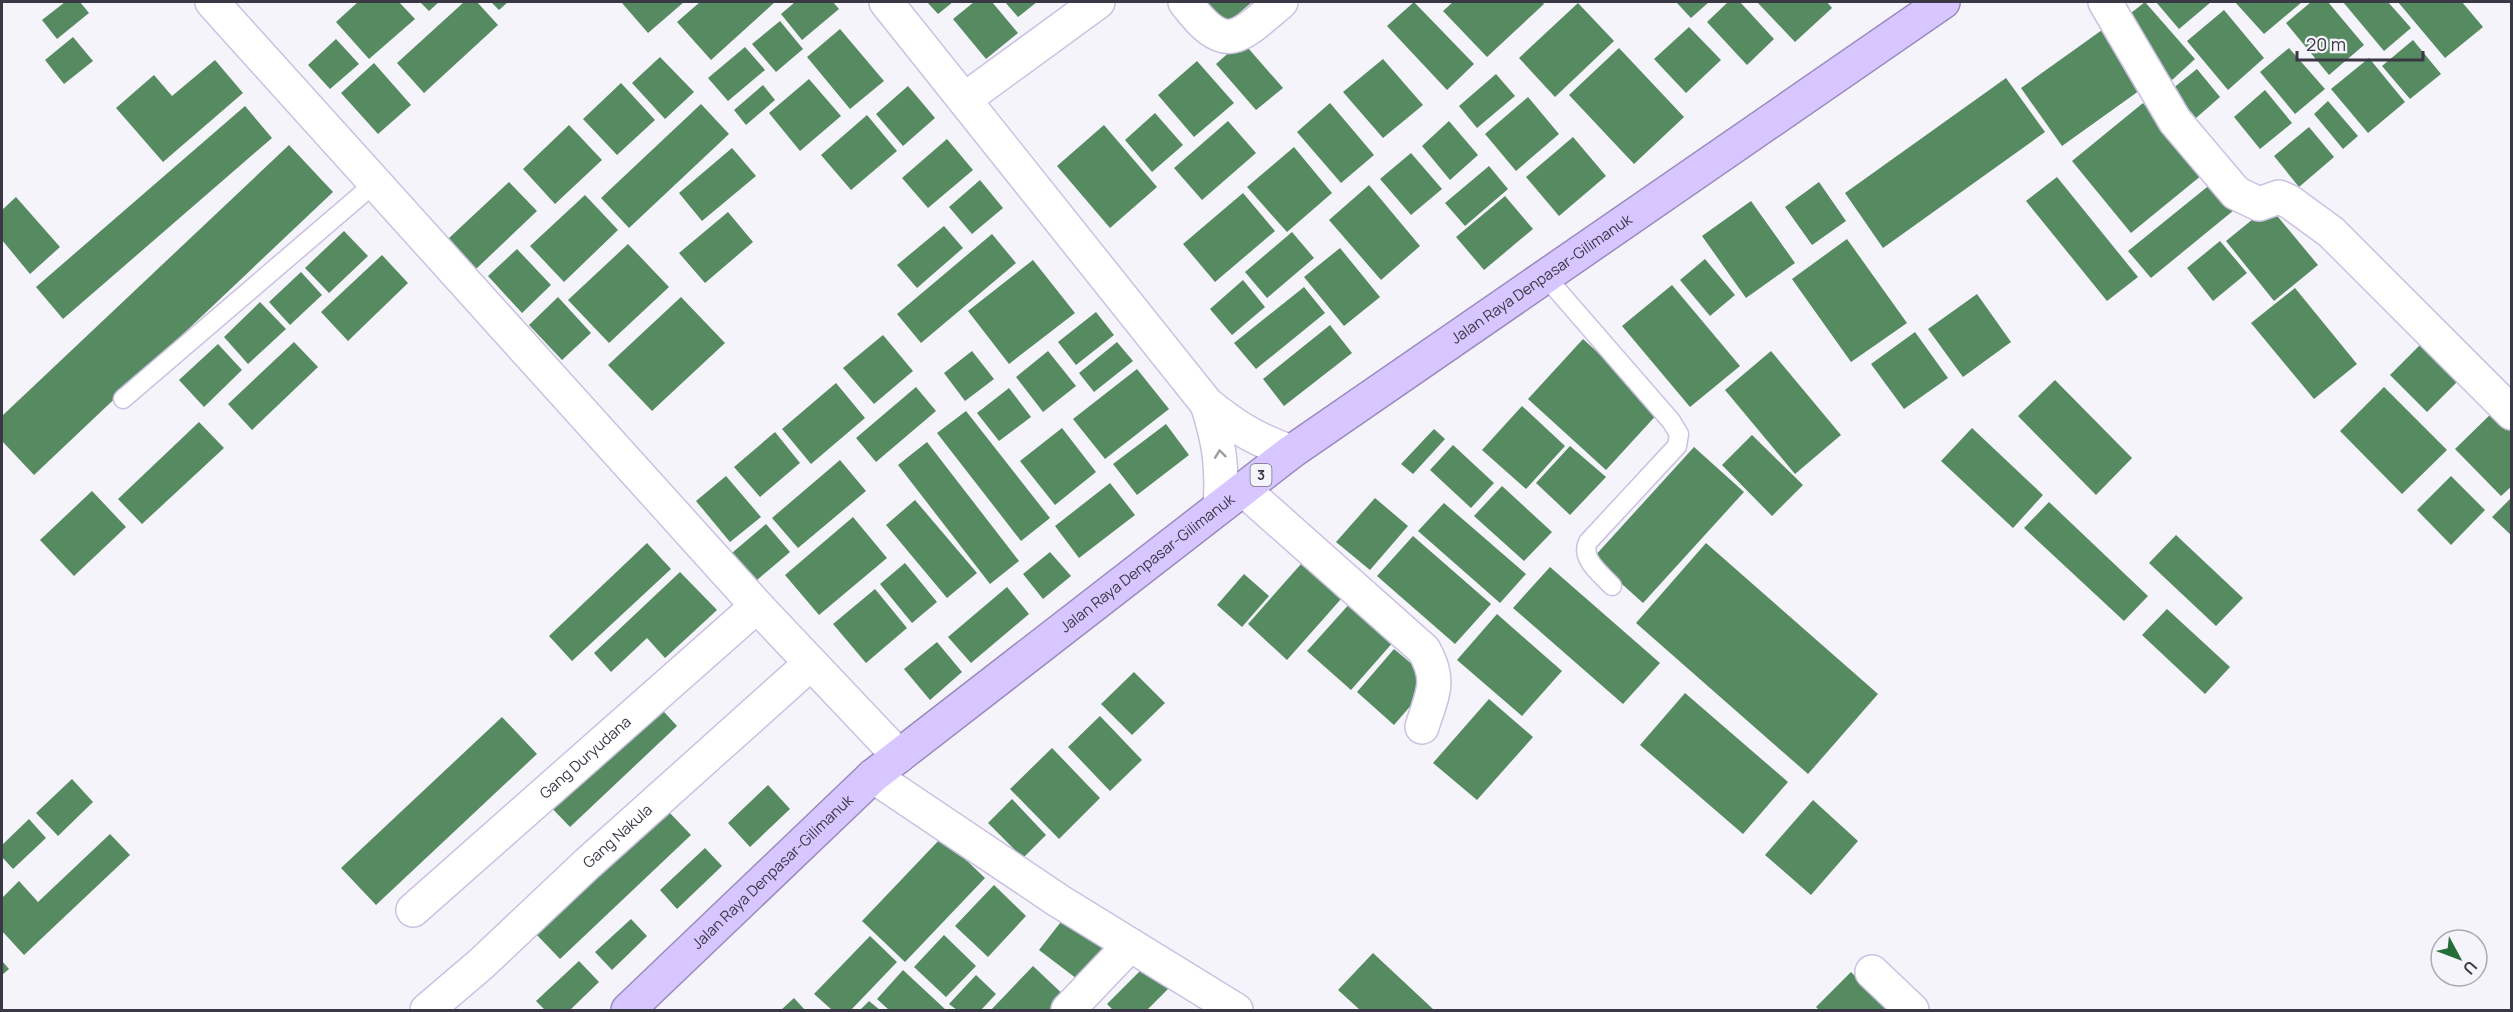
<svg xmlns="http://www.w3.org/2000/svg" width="2513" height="1012" font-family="Manrope,sans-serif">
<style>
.building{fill:#568a60}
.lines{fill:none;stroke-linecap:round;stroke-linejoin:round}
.service-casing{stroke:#cbc1e2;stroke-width:21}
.minor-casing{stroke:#cbc1e2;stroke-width:36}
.trunk-casing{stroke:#9a8bbe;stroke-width:36}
.service{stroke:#fff;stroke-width:18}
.minor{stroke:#fff;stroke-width:33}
.trunk{stroke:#d7c6ff;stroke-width:33}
.oneway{stroke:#9d9ca2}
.labels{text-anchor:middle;stroke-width:6;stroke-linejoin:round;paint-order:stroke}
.shield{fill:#f6f4fb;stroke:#73707c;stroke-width:1.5}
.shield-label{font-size:14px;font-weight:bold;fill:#3b3845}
.street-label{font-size:15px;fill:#3b3845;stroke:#f6f4fb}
</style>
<rect width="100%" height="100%" fill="#f6f4fb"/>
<!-- building -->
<path class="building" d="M65,2H80L89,13L57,39L42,20Z
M358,2H399L415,19L369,59L336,22Z
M420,2H439L429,11Z
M464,2H477L498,25L424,93L397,63Z
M491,2H508L499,10Z
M624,2H684L648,33L622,3Z
M700,2H775L711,60L677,22Z
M795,2H833L839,9L802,40L781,14Z
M927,2H953L938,14Z
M974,2H992L1018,33L986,59L953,19Z
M1005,2H1037L1018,17Z
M1193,2H1252L1218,31Z
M1414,2L1474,64L1447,90L1387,26Z
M1453,2H1542L1544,4L1487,57L1443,11Z
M1676,2H1709L1691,18Z
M1728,2H1740L1774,39L1747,65L1707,22Z
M1757,2H1827L1832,8L1795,42Z
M2145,2L2195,59L2172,80L2122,20Z
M2156,2H2211L2179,29Z
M2235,2H2302L2264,34Z
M2311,2H2328L2364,45L2329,75L2286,23Z
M2343,2H2388L2411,28L2384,51Z
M2398,2H2462L2483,27L2445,58Z
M1578,3L1614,41L1555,97L1519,58Z
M2224,10L2264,58L2228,90L2187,41Z
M780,21L803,49L776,72L752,44Z
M1689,27L1721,60L1686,93L1654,59Z
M840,29L884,81L850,109L807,57Z
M2102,30L2143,88L2062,146L2021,88Z
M73,37L93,61L64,84L45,60Z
M336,39L359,64L330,89L308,65Z
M2413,40L2441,74L2410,99L2382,66Z
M1242,41L1283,88L1256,110L1216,64Z
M745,47L765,70L728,101L708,78Z
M1619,48L1684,117L1634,164L1569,95Z
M2289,48L2325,89L2295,114L2260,72Z
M660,57L694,92L665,119L632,83Z
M2369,58L2405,102L2368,133L2331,89Z
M1383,59L1423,105L1383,138L1343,92Z
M215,60L243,93L163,162L116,108L154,75L172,96Z
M1197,61L1234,103L1194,137L1158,95Z
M374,63L411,105L378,134L341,93Z
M2197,69L2220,97L2196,118L2172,89Z
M1496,74L1515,96L1477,128L1459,106Z
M2006,78L2045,132L1883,248L1845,193Z
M809,79L841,116L800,151L769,113Z
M621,83L655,120L617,155L583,119Z
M763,85L775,100L746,125L734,110Z
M908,86L935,118L903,146L876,114Z
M2265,90L2292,123L2260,149L2234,117Z
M1528,97L1559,134L1516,171L1485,134Z
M2328,101L2358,136L2343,149L2314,114Z
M1330,103L1374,155L1341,183L1297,132Z
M2143,103L2202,175L2131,233L2072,161Z
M701,104L729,134L629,228L601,198Z
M245,106L272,138L63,319L36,287Z
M1155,113L1183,145L1152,172L1125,140Z
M867,115L897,151L851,190L821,155Z
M1228,121L1256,153L1202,200L1174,168Z
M1449,121L1478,155L1450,180L1422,146Z
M569,125L602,160L555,204L523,169Z
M1104,125L1157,187L1110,228L1057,166Z
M2309,127L2334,157L2299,187L2274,156Z
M1573,137L1606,176L1559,216L1526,177Z
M947,139L973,170L928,208L902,178Z
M289,145L333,192L34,475L2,441V416Z
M1294,147L1332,193L1287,232L1247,187Z
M732,148L756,176L702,221L679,193Z
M1411,153L1442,189L1411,215L1380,179Z
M1489,166L1508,189L1465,226L1445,203Z
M2057,177L2138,277L2107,301L2026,201Z
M2217,179L2239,206L2151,278L2128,251Z
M980,180L1003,208L972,234L949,207Z
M509,182L537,211L476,269L448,239Z
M1819,182L1846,221L1812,245L1785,207Z
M1369,185L1420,246L1381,280L1329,220Z
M1243,193L1275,231L1215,282L1183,244Z
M585,195L618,230L564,282L530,246Z
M1505,196L1533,229L1484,270L1456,237Z
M16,197L60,247L30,274L2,240V210Z
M1751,201L1795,263L1746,298L1702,236Z
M2269,206L2318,265L2274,301L2226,241Z
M728,212L753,242L705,283L679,253Z
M944,226L963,248L917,288L897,265Z
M344,231L368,256L329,293L305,268Z
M1292,232L1314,258L1267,298L1245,272Z
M992,234L1016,263L921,343L897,314Z
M1847,239L1907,323L1851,362L1792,279Z
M2220,241L2247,273L2213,301L2187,268Z
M628,244L669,287L609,343L568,300Z
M1340,248L1380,297L1344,326L1304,277Z
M517,249L551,285L522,313L488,276Z
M382,255L408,283L348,341L321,312Z
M1705,259L1735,295L1710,316L1680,280Z
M1033,260L1075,313L1009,364L968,311Z
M301,272L322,295L290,325L269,302Z
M1243,280L1265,307L1232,335L1210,309Z
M1672,285L1740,366L1690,407L1622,326Z
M1304,287L1325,313L1256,369L1234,343Z
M2295,288L2357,364L2314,399L2251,323Z
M1977,294L2011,342L1963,377L1928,329Z
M558,297L591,333L562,360L529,325Z
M681,297L725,343L652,411L608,365Z
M260,302L286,329L248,364L224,337Z
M1096,312L1114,335L1076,365L1058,342Z
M1330,325L1352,353L1284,406L1263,379Z
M1915,332L1948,378L1904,409L1871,364Z
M883,335L913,371L874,404L843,368Z
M1583,339L1661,410L1606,470L1528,399Z
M2425,340L2462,377L2427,412L2390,375Z
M294,342L318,367L252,430L228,404Z
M1117,342L1133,361L1094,392L1079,373Z
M218,344L242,370L204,407L179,380Z
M972,351L994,379L965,401L944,373Z
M1048,351L1076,386L1043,412L1016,377Z
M1771,351L1841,435L1795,474L1725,390Z
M1137,369L1169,409L1105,459L1073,419Z
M2055,380L2132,458L2096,495L2018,416Z
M836,383L865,418L811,464L782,429Z
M916,387L936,411L876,462L856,438Z
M2384,387L2447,450L2402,494L2340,431Z
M1009,388L1031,417L999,441L977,413Z
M1522,406L1565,446L1526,489L1482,450Z
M2498,407L2512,421V486L2501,496L2455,449Z
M966,411L1050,518L1021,541L937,433Z
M199,422L224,448L142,524L118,499Z
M1166,424L1189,455L1137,495L1113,464Z
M1062,428L1096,472L1055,505L1020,461Z
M1972,428L2043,495L2013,528L1941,461Z
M1434,429L1445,439L1413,474L1401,464Z
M775,432L800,463L760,497L734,467Z
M1752,435L1803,485L1772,516L1722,465Z
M927,442L1019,561L990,584L898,465Z
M1453,445L1494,483L1471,508L1430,470Z
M1570,446L1606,477L1570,515L1536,483Z
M1694,447L1744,492L1643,603L1593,558Z
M840,460L866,491L798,548L772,518Z
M726,476L761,517L730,542L696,501Z
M2451,476L2485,510L2451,545L2417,510Z
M1110,483L1135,515L1079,558L1055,526Z
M1502,486L1552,532L1524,561L1474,516Z
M92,491L126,527L74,576L40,540Z
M2512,497V536L2492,517Z
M1375,498L1408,526L1370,570L1336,542Z
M915,500L977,573L947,598L886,525Z
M2049,502L2148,596L2124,621L2024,528Z
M1444,503L1526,574L1500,603L1418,531Z
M853,517L887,558L819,615L785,575Z
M766,524L790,552L750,586L726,558Z
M2176,535L2243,598L2216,626L2149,563Z
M1413,536L1491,604L1455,644L1377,576Z
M647,543L671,569L572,661L549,636Z
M1706,543L1878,694L1808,774L1636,623Z
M1050,552L1071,576L1043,599L1023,574Z
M905,563L937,602L912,623L880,584Z
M1301,564L1341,599L1287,660L1248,624Z
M1550,567L1660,663L1623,704L1513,608Z
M680,572L717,610L665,658L647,638L611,672L594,653Z
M1244,574L1269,596L1242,627L1217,605Z
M1007,587L1029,614L971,663L948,637Z
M875,589L907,628L866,663L833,624Z
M1352,601L1395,640L1351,690L1307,651Z
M2167,609L2230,667L2205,694L2142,635Z
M1497,614L1562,671L1522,716L1457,660Z
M937,642L962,672L930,700L904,669Z
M1394,649L1432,681L1394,725L1357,692Z
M1134,672L1165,703L1132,735L1101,704Z
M1685,693L1788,782L1743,834L1640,745Z
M1489,699L1533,737L1477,800L1433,763Z
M654,701L677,726L570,827L547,803Z
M1100,716L1142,760L1110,791L1068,747Z
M502,717L537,754L376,905L341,868Z
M1052,748L1100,798L1059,839L1010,789Z
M72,779L93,802L58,836L36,813Z
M768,785L790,809L750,847L728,823Z
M1012,799L1046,835L1023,858L988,823Z
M1813,800L1858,841L1811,895L1765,855Z
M667,810L691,835L560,959L536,934Z
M29,819L46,838L13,869L2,857V845Z
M110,834L130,855L24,955L2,931V898L19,881L38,902Z
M942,837L985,878L905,962L862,921Z
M705,848L722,866L677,909L660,890Z
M994,885L1026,916L988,957L955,926Z
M1067,914L1113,950L1085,985L1039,950Z
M631,919L647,936L612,970L595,952Z
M944,935L976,966L946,997L914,967Z
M870,936L897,962L851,1010H832L814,994Z
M1373,953L1434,1010H1360L1338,990Z
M2,961L9,969L2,975Z
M579,961L599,982L570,1010H545L536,1001Z
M1147,964L1170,987L1147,1010H1113L1107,1004Z
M1033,966L1069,1000L1059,1010H991Z
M903,970L946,1010H889L877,999Z
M1851,972L1889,1010H1819L1816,1007Z
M976,975L996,994L981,1010H957L949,1004Z
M794,998L805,1010H781Z
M869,1001L880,1010H860Z"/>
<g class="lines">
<defs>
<path id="service" d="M1545,276L1671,421L1679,434L1677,446L1588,542C1580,559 1601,574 1612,586
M123,399L375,183"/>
<g id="minor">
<path d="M212,2L757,606L899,756"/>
<path d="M886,2L1207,404C1237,428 1255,439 1291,452"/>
<path d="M1185,2C1226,56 1237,39 1281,2"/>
<path d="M2105,2L2175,121L2236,193L2259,204L2279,197L2290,202L2331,232L2512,413"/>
<path d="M965,99L1098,2"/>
<path d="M1207,404C1219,441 1223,467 1220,506"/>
<path d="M1243,489L1424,650C1442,682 1432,694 1422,727"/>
<path d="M873,776L1059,901L1236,1010"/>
<path id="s1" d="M413,910L757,606"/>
<path d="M1872,972L1912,1010"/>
<path id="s2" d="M427,1010L481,964L588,863L810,664"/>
<path d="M1068,1010L1130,945"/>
</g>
<g id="trunk">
<path id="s3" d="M628,1010L873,776L1291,452L1943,2"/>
</g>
</defs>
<!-- service casing -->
<use href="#service" class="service-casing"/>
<!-- minor casing -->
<use href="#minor" class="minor-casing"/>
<!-- trunk casing -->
<use href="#trunk" class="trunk-casing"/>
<!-- service -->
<use href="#service" class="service"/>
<!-- minor -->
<use href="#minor" class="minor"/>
<!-- trunk -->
<use href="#trunk" class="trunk"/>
</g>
<!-- one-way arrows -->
<defs><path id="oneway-chevron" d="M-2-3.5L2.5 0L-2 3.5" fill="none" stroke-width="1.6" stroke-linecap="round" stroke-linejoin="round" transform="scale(1.5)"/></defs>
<use class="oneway" href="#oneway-chevron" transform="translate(1220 454) rotate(-97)"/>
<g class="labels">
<!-- shield labels -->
<rect class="shield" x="1250.5" y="464" width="21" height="22" rx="4.5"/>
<g class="shield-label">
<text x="1261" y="480">3</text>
</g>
<!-- street labels -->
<g class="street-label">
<text dy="5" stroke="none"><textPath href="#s3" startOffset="1172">Jalan Raya Denpasar-Gilimanuk</textPath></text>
<text dy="5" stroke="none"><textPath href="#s3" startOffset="686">Jalan Raya Denpasar-Gilimanuk</textPath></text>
<text dy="5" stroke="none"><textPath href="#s1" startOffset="230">Gang Duryudana</textPath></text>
<text dy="5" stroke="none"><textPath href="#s2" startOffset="258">Gang Nakula</textPath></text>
<text dy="5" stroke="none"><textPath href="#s3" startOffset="200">Jalan Raya Denpasar-Gilimanuk</textPath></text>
</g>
</g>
<!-- border -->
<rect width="2513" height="1012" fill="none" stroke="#3b3845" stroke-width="6"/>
<!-- north arrow -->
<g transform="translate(2459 958) rotate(131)"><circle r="28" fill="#f6f4fb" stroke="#aba9b2" stroke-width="1.5"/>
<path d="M0-4.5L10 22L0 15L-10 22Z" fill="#256d39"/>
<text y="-9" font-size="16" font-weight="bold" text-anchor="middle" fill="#3b3845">U</text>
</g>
<!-- scale -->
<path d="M2297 51v9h126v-9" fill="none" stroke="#3b3845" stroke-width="3"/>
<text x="2306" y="51" font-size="18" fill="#3b3845" stroke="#f6f4fb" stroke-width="4.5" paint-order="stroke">20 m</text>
</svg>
